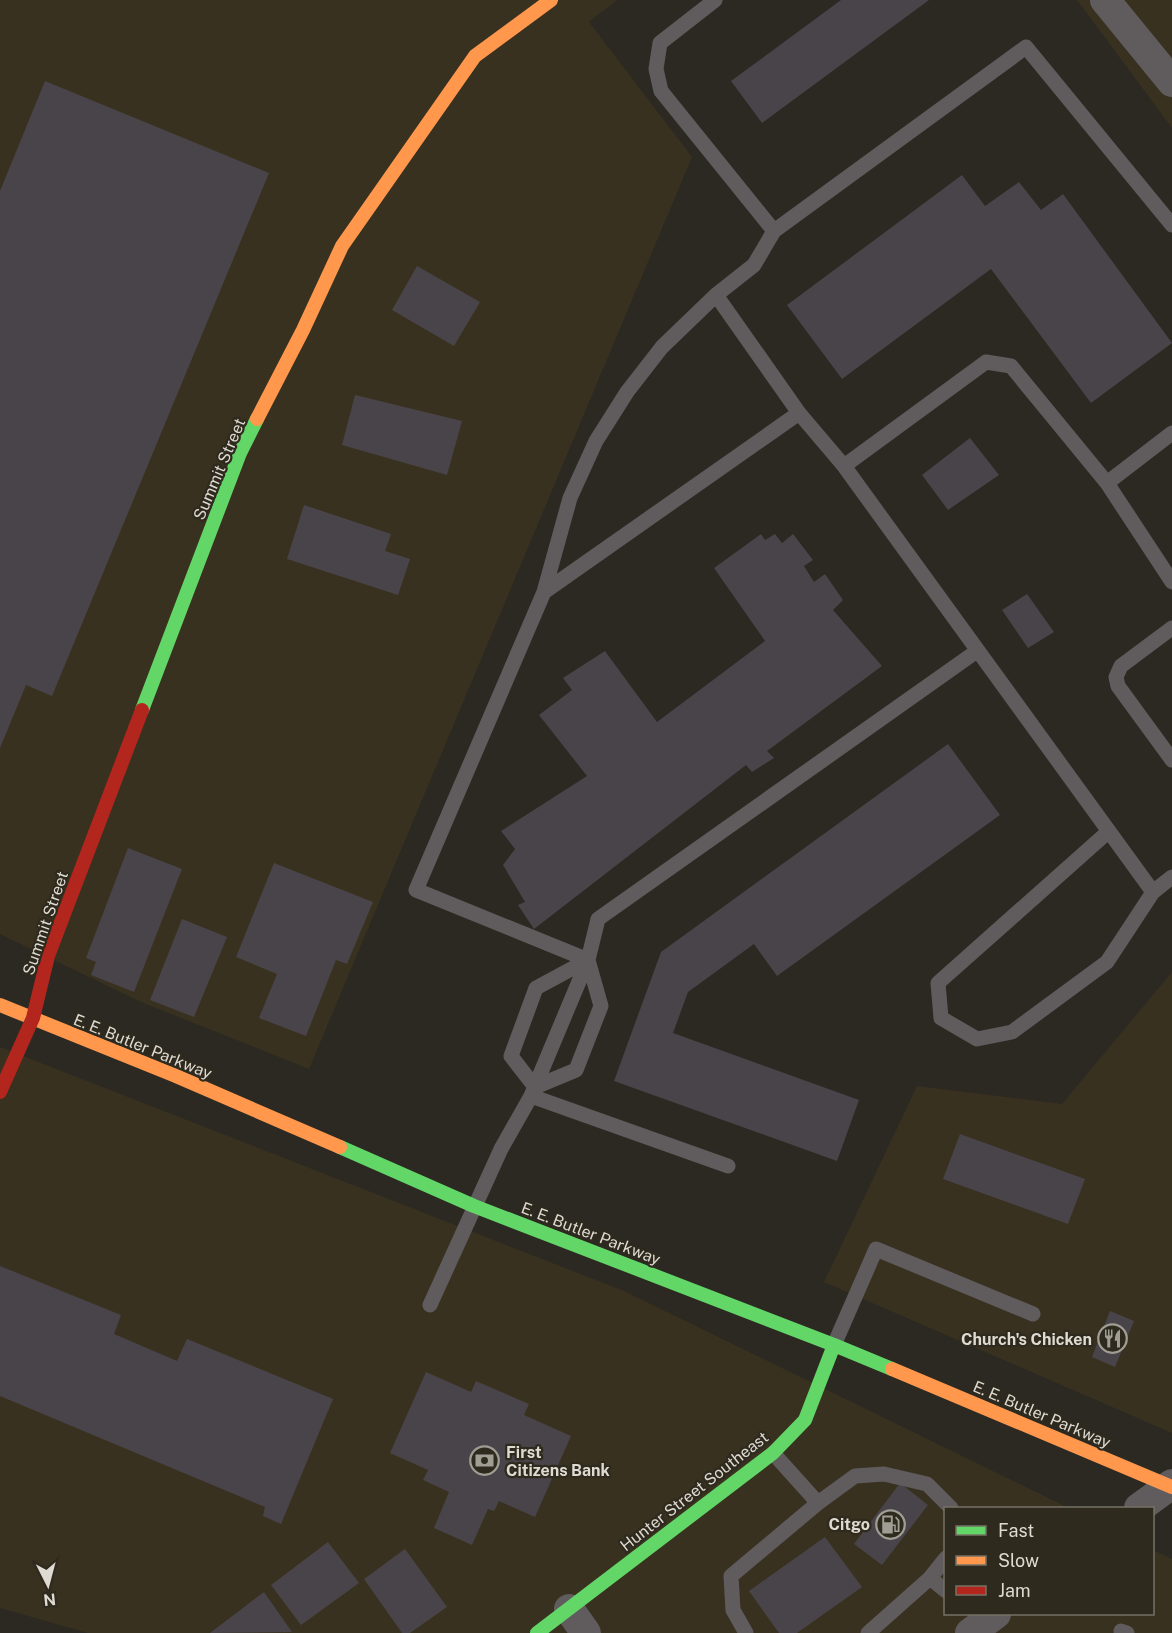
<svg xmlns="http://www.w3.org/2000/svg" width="1172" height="1633" font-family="'Public Sans',sans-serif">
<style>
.built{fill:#393120}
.building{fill:#494449}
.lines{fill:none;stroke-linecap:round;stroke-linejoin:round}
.lane{stroke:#605c5e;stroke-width:15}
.street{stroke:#605c5e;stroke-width:30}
.fast{stroke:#63d668;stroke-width:14}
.slow{stroke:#ff974d;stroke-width:14}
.jam{stroke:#b3261e;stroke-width:14}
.labels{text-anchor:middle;stroke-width:4.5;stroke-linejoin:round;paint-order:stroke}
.street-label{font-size:16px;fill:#dfdbd3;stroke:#2f2a1e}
.poi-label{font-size:16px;font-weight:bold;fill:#dfdbd3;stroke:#2f2a1e;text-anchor:end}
</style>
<rect width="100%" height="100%" fill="#2b2922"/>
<!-- built -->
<path class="built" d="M0,0H617L589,22L692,157L309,1069L141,1002L0,934Z
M1077,0H1172V128Z
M1172,972V1433L824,1282L917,1086L1062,1104Z
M0,1047L624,1291L1069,1508H946V1614H1152L1153,1550L1172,1559V1633H88L0,1608Z"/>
<!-- building -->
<path class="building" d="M841,0H929L762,123L731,81Z
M45,81L269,173L52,696L26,685L0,748V191Z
M962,175L985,206L1019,182L1041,210L1063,194L1172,343L1091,403L991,269L842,379L787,305Z
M417,266L480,302L454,346L392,310Z
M355,395L462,421L447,475L342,445Z
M970,438L999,475L948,510L922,475Z
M304,505L391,534L385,551L410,559L398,595L287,559Z
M761,534L765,540L775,534L782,543L793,534L813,560L804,566L814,582L825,574L843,600L833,610L882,666L767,751L774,758L752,772L746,765L534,929L518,905L525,902L503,865L515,849L501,831L587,776L539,715L572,690L563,678L605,651L657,722L765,641L714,568Z
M1027,594L1054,632L1028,648L1002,610Z
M948,744L1000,815L777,976L754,944L688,992L673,1033L859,1100L837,1161L614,1081L661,952Z
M128,848L182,869L134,992L91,975L96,962L86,958Z
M274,863L373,902L347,964L336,960L306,1036L259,1018L277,974L236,957Z
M182,919L227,937L194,1017L150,1000Z
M960,1134L1085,1179L1068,1224L943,1179Z
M0,1266L121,1315L114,1334L177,1361L187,1339L333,1399L281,1524L263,1516L265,1507L0,1396Z
M1110,1311L1134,1321L1115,1367L1092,1357Z
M426,1372L471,1392L476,1381L529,1404L524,1415L571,1436L535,1517L499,1501L494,1511L488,1509L472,1545L434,1528L449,1492L423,1480L428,1470L390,1453Z
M900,1483L928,1505L882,1565L854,1544Z
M825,1537L862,1587L797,1633H779L749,1591Z
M328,1542L359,1583L301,1625L271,1585Z
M405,1549L447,1607L410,1633H402L364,1579Z
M264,1592L292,1632L210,1633Z"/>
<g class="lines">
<!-- lane -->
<path class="lane" d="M715,0L660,43L656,69L661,91L774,231
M716,295L799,413L844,466L1153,892
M1172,433L1107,483L1172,582
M844,466L986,362L1011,366L1107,483
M544,592L799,413
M1172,628L1121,666L1116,677L1118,686L1172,760
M977,651L598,919L588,960L416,890L544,592L570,498L596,441L627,392L662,347L716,295L754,265L774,231L1026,47L1172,225
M1109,831L938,983L941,1018L977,1039L1012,1032L1107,962L1153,892L1172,877
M535,1087L511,1056L536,988L588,960
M535,1087L576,1070L601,1006L588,960
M531,1096L728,1166
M430,1305L501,1149L531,1096L588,960
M834,1345L876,1249L1033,1314
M818,1503L855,1476L884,1474L927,1484L951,1508
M930,1578L946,1558
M1121,1631L1127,1633
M746,1633L733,1610L731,1576L818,1503L773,1453
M868,1633L930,1578L946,1591"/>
<!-- street -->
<path class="street" d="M1105,0L1172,82
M1139,1508L1172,1484
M569,1609L586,1633
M970,1633L996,1614"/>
<!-- fast -->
<path class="fast" d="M142,710L240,453L257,419
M340,1147L474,1206L834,1345L892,1369
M537,1633L773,1453L805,1420L834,1345"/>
<!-- slow -->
<path class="slow" d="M257,419L303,330L342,246L475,56L551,0
M0,1005L176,1076L340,1147
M892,1369L1172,1487"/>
<!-- jam -->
<path class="jam" d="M0,1092L33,1018L48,956L142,710"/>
</g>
<!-- icons -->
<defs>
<symbol id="restaurant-ring" viewBox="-11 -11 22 22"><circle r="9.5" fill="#2f2a1e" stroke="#a09d95" stroke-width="1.5"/><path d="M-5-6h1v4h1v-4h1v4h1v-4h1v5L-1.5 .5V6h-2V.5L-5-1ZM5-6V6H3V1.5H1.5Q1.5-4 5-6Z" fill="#a09d95"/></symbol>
<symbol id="bank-ring" viewBox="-11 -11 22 22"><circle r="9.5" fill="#2f2a1e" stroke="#a09d95" stroke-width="1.5"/><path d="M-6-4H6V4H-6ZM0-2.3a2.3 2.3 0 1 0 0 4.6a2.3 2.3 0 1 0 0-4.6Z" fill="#a09d95"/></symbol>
<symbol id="fuel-ring" viewBox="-11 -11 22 22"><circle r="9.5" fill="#2f2a1e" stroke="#a09d95" stroke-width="1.5"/><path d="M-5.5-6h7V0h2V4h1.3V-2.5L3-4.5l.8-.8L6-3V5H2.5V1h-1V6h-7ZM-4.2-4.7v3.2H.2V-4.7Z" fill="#a09d95"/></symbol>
</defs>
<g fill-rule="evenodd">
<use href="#restaurant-ring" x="1096" y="1322" width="33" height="33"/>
<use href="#bank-ring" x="468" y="1444" width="33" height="33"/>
<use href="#fuel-ring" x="874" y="1508" width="33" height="33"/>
</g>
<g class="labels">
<!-- street labels -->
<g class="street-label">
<text transform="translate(219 469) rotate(-67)" y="6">Summit Street</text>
<text transform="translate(45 923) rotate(-71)" y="6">Summit Street</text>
<text transform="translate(143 1046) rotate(22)" y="6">E. E. Butler Parkway</text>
<text transform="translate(591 1233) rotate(21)" y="6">E. E. Butler Parkway</text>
<text transform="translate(1042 1414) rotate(23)" y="6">E. E. Butler Parkway</text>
<text transform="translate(694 1491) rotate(-38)" y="6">Hunter Street Southeast</text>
</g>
<!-- poi labels -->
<g class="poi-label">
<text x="1092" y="1345">Church's Chicken</text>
<text x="506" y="1458" text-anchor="start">First<tspan x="506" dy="18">Citizens Bank</tspan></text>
<text x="870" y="1530">Citgo</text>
</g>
</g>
<!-- legend -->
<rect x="944" y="1507" width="210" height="108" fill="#2f2a1e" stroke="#757166" stroke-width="1.5"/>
<rect x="956" y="1526" width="30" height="9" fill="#63d668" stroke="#757166" stroke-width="1.5"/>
<text x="998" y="1537" font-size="18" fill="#dfdbd3">Fast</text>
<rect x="956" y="1556" width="30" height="9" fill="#ff974d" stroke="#757166" stroke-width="1.5"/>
<text x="998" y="1567" font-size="18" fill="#dfdbd3">Slow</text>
<rect x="956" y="1586" width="30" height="9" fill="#b3261e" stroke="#757166" stroke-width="1.5"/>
<text x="998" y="1597" font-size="18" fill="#dfdbd3">Jam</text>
<!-- north arrow -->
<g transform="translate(48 1585) rotate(174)" stroke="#2f2a1e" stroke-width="4.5" paint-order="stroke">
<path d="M0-4.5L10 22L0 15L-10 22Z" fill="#dfdbd3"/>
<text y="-9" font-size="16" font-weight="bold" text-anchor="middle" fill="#dfdbd3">N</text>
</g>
</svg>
